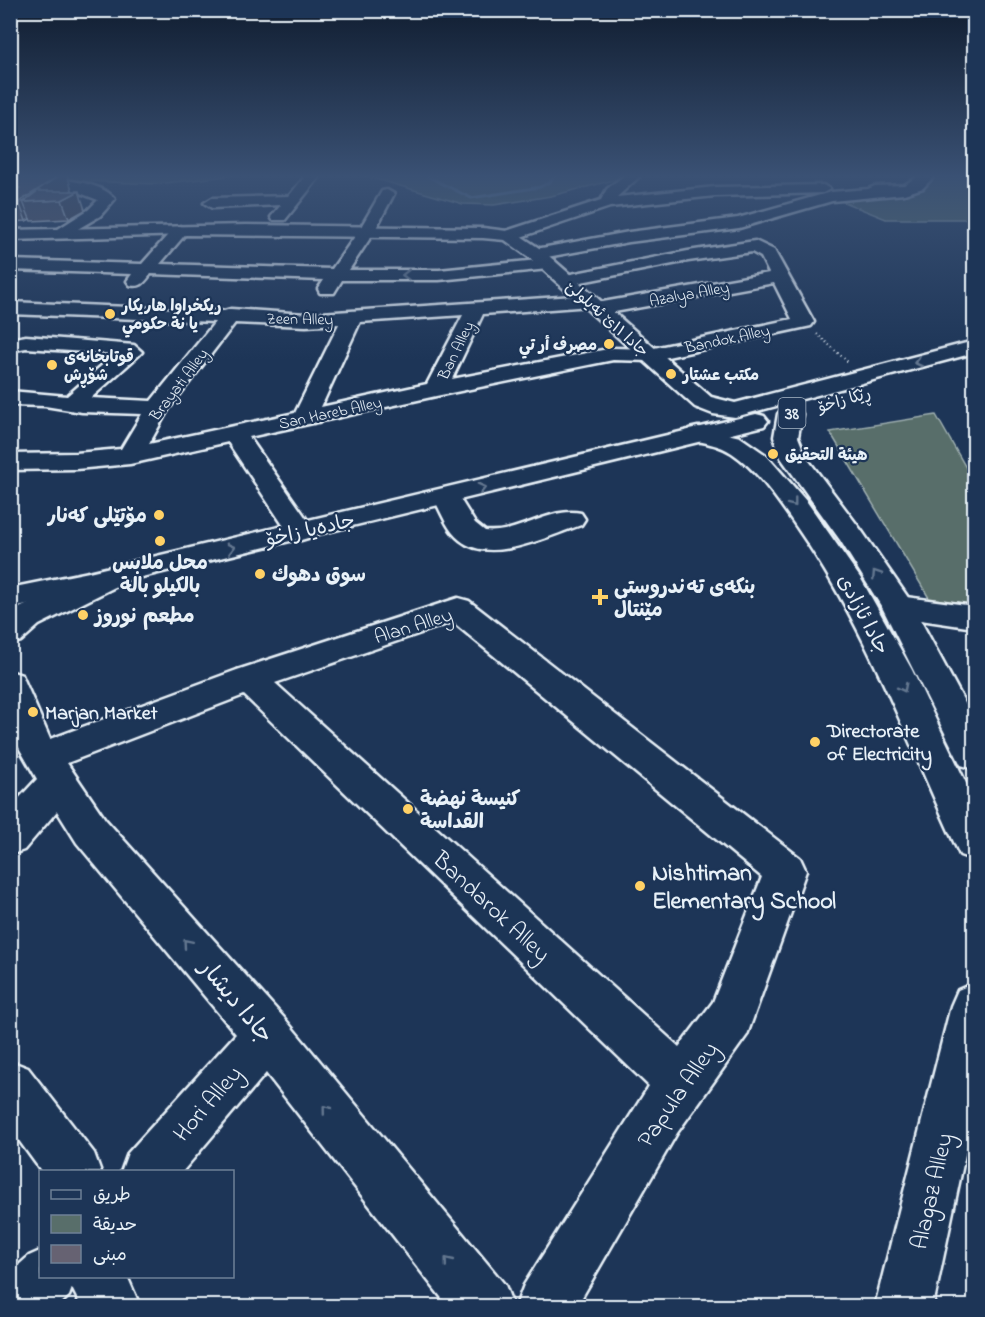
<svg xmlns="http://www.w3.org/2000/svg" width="985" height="1317" font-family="'Indie Flower','Playpen Sans Arabic',sans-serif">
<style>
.green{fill:#586e6a;stroke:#a0b0b1;stroke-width:1.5}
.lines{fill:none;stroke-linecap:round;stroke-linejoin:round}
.stream{stroke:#86a2b7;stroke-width:3}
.minor-casing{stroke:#e8f1f8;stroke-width:5}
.major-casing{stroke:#e8f1f8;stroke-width:5}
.highway-casing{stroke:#e8f1f8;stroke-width:5}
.path{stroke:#e8f1f8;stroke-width:2;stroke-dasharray:1 3;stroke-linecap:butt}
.minor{fill:#1d3557;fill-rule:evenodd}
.major{fill:#1d3557;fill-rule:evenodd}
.highway{fill:#1d3557;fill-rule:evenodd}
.wall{fill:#585462;stroke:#e8f1f8;stroke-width:1.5}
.shaded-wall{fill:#474550;stroke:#e8f1f8;stroke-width:1.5}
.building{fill:#666272;stroke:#e8f1f8;stroke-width:1.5}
.oneway{stroke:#64778f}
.poi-dot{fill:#ffd166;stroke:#1d3557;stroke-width:2}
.labels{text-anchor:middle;stroke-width:4.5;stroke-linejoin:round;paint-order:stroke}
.far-street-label{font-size:16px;fill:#e8f1f8;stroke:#1d3557}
.far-poi-label{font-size:16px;font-weight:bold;fill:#e8f1f8;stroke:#1d3557;text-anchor:start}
.shield{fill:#1d3557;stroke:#abb9c8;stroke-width:1.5}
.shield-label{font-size:18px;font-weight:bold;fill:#e8f1f8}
.poi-label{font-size:20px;font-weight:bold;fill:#e8f1f8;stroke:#1d3557;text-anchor:start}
.street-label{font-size:20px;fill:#e8f1f8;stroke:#1d3557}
.near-poi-label{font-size:24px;font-weight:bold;fill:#e8f1f8;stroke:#1d3557;text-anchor:start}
.near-street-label{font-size:24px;fill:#e8f1f8;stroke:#1d3557}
</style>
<rect width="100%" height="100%" fill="#1d3557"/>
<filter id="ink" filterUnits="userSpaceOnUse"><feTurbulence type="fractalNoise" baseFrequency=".0167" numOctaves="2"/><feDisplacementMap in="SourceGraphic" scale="12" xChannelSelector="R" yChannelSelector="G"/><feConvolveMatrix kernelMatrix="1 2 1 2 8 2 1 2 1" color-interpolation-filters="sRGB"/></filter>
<g filter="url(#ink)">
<!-- green -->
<path class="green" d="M11,175H237L157,184L11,178Z
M362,175H634L551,196L494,205L463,204Z
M928,175H974V219H886L831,197L897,191Z
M936,415L974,482V605L929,598L830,432Z"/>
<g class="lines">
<!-- stream -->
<path class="stream" d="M425,175L471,198L540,187L550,182L555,175"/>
<defs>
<path id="minor" d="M306,175H321L285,220H273L271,217L281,205L212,208L204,203L212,198L289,196Z
M625,175H641L617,197L715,187L823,185L830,189L823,193L715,196L610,207L509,241L501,236L503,232L601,200L607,189Z
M920,175H935L923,188L904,194L832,201L739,228L629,242L536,259L530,258L527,254L530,250L536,249L629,232L738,218L831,192L868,189L875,186L904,185Z
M10,179C37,179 96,176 115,199L100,216L64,237L56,232L58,229L88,210L98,200L75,191L10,187Z
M387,190L394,194L374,232L349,270H439L548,259L554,260L557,264L554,268L548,269L439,280H342L334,293H320L318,289L324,280L151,274C144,283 141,288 130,285L127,281L132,274L10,270V260L142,264L174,228L180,226L188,231L160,264L332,269L358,232L382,191Z
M755,241L774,250L814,322L811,326L649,361L613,360L436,396L249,437L315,531L311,537L301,540L291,537L228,442L130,464L76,469L10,470V454L76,453L121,449L142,414L82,412L45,406L10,405V391L67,396L115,354L26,348L10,351V339L26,336L134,345L142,352L138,356L91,398L151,401L215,322L10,314V302L224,311L231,309L306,314L589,295L596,297L599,301L597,303L769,273L761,257L752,252L688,261L566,285L560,284L557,280L560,276L566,275L688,251ZM774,283L792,319L649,349L613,348L452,379L483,314L590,306L588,309L591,313L598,315ZM463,315L427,384L321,407L360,322ZM235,323L306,326L339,324L295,413L149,444L168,410Z
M446,489L455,491L475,523L485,531C518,535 551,506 581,513L585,519L581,525C549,536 490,565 460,540C447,530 441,511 433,497L437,491Z
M108,568L119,571L123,578L119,585L39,625L21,641L10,644V615L17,609Z
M898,596L974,606V628L887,615L883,607L887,599Z
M458,598L469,601L800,858L806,871L747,1035L677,1133L577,1306H516L524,1285L649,1086L244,695L67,763L105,819L284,1018L505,1285L513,1306H448L266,1073L182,1172H121L128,1153L236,1034L77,843L57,811L24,850L10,855V808L37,779L10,732V671L22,675L50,739L237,670ZM453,622L762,877L713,1002L679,1047L275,683Z
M974,983V1112L933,1306H875L951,1006L958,990Z
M10,1061L28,1068L94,1153L101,1172H42L10,1128Z
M40,1251V1276H127L140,1306H81L72,1288L69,1296L58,1306H10V1273L29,1256Z"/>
<path id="major" d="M790,407L798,409L802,414L798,437L806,457L861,530L909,599L974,720V769L961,765L883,609L840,540L781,458L774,437L778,414L782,409Z
M698,427L740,437L766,455L807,502L861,579L912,670L974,800V860L960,855C908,744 868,630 798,529C779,502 760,472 732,453C719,444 704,443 689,439L686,434L689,429Z"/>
<path id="highway" d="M246,225L483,228L515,232L542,250L711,397L735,403L974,341V353L735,417L713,414L695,407L530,258L505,240L483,238L187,235L10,240V230Z
M756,414L764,416L768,421L764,426L10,609V588L89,572Z"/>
</defs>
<!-- minor casing -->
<use href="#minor" class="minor-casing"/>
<!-- major casing -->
<use href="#major" class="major-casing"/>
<!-- highway casing -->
<use href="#highway" class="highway-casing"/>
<!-- path -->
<path class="path" d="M817,334L849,363"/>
<!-- minor -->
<use href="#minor" class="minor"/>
<!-- major -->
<use href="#major" class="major"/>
<!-- highway -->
<use href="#highway" class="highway"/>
</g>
<!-- wall -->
<path class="wall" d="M21,175H67L72,190L70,191L85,210L69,219L31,221L30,219L26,221L10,222V181Z"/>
<!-- shaded-wall -->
<path class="shaded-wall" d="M60,175H67L72,190L57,200L23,202L30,219L26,221L19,202Z
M79,191L85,210L69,219L62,200Z"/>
<!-- building -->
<path class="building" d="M21,175H60L19,202H10V187L21,188L10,187V181Z
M38,191H79L62,200L23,202Z"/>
<!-- one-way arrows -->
<defs><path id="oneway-chevron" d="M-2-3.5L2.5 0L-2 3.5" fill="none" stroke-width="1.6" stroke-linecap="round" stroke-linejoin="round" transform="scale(1.5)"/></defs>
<g class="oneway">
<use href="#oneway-chevron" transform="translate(406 275) rotate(179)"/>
<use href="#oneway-chevron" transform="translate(918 362) rotate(165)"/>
<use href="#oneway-chevron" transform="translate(482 488) rotate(-14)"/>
<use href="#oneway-chevron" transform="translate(793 503) rotate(52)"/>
<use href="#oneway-chevron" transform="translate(231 548) rotate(-14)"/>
<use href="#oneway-chevron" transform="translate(876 574) rotate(-123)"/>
<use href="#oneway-chevron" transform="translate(903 688) rotate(63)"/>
<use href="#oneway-chevron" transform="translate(187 943) rotate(-131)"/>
<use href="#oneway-chevron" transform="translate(326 1109) rotate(-129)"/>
<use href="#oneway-chevron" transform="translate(448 1261) rotate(-129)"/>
</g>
</g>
<!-- sky -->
<linearGradient id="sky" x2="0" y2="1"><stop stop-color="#101d30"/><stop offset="0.49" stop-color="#3a5174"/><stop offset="1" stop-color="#3a5174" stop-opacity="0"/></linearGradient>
<rect width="985" height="360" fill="url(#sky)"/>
<!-- markers -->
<g class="poi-dot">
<circle cx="110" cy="314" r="6"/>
<circle cx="609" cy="344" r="6"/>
<circle cx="52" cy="365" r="6"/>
<circle cx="671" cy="374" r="6"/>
<circle cx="773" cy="454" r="6"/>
<circle cx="159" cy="515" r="6"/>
<circle cx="160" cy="541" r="6"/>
<circle cx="260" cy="574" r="6"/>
<path d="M597 588h6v6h6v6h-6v6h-6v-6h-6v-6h6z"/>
<circle cx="83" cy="615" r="6"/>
<circle cx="33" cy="712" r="6"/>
<circle cx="815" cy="742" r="6"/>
<circle cx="408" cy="809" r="6"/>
<circle cx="640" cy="886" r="6"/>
</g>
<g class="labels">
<!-- far-street labels -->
<g class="far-street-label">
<text transform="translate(689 293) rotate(-10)" y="6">Azalya Alley</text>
<text transform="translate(300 318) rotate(1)" y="6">Zeen Alley</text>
<text transform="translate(608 318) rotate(42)" y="6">جادا ١١ێ ئه‌یلولێ</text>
<text transform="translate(727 338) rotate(-12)" y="6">Bandok Alley</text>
<text transform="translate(455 350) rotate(-64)" y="6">Ban Alley</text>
<text transform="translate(178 384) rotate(-53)" y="6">Brayati Alley</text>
<text transform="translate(844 399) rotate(-16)" y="6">ڕێکا زاخۆ</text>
<text transform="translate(330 412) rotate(-12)" y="6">San Hareb Alley</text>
</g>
<!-- far-poi labels -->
<g class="far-poi-label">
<text x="122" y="311">ريكخراوا هاريكار<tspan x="122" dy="18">يا نة حكومي</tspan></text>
<text x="597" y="350" text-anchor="end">مصرف أر تي</text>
<text x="64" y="362">قوتابخانەی<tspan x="64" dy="18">شۆڕش</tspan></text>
<text x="683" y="380">مكتب عشتار</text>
<text x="785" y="460">هيئة التحقيق</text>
</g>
<!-- shield labels -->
<rect class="shield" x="778.5" y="398" width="27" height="30" rx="4.5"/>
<g class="shield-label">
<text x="792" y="419">38</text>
</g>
<!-- poi labels -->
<g class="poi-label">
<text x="147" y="522" text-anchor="end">مۆتێلی کەنار</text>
<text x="160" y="569" text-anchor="middle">محل ملابس<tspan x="160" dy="23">بالكيلو بالة</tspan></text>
<text x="272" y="581">سوق دهوك</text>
<text x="614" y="593">بنکەی تەندروستی<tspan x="614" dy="23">مێنتال</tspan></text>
<text x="95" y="622">مطعم نوروز</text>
<text x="45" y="719">Marjan Market</text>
<text x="827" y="737">Directorate<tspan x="827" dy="23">of Electricity</tspan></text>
<text x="420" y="805">كنيسة نهضة<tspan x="420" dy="23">القداسة</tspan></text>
</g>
<!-- street labels -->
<g class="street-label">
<text transform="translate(310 529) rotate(-13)" y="7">جادەیا زاخۆ</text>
<text transform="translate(864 614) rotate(62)" y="7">جادا ئازادی</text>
<text transform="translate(413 625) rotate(-17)" y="7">Alan Alley</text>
</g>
<!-- near-poi labels -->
<g class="near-poi-label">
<text x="652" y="880">Nishtiman<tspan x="652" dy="28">Elementary School</tspan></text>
</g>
<!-- near-street labels -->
<g class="near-street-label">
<text transform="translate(492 906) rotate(43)" y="8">Bandarok Alley</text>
<text transform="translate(237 1001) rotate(50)" y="8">جادا دیشار</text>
<text transform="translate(677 1094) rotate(-55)" y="8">Papula Alley</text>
<text transform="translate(207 1103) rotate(-49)" y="8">Hori Alley</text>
<text transform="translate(931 1191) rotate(-77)" y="8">Alagaz Alley</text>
</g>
</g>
<!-- margin -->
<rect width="985" height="1317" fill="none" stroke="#1d3557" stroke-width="36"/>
<rect x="18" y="18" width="949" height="1281" fill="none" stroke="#e8f1f8" stroke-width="2" filter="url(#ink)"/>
<!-- legend -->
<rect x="39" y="1170" width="195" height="108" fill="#1d3557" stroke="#6e8097" stroke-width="1.5"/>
<rect x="51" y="1190" width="30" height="9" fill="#1d3557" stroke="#6e8097" stroke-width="1.5"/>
<text x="93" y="1200" font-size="18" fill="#e8f1f8">طريق</text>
<rect x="51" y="1215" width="30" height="18" fill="#586e6a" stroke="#6e8097" stroke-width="1.5"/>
<text x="93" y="1230" font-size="18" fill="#e8f1f8">حديقة</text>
<rect x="51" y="1245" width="30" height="18" fill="#666272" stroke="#6e8097" stroke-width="1.5"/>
<text x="93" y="1260" font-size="18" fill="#e8f1f8">مبنى</text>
</svg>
